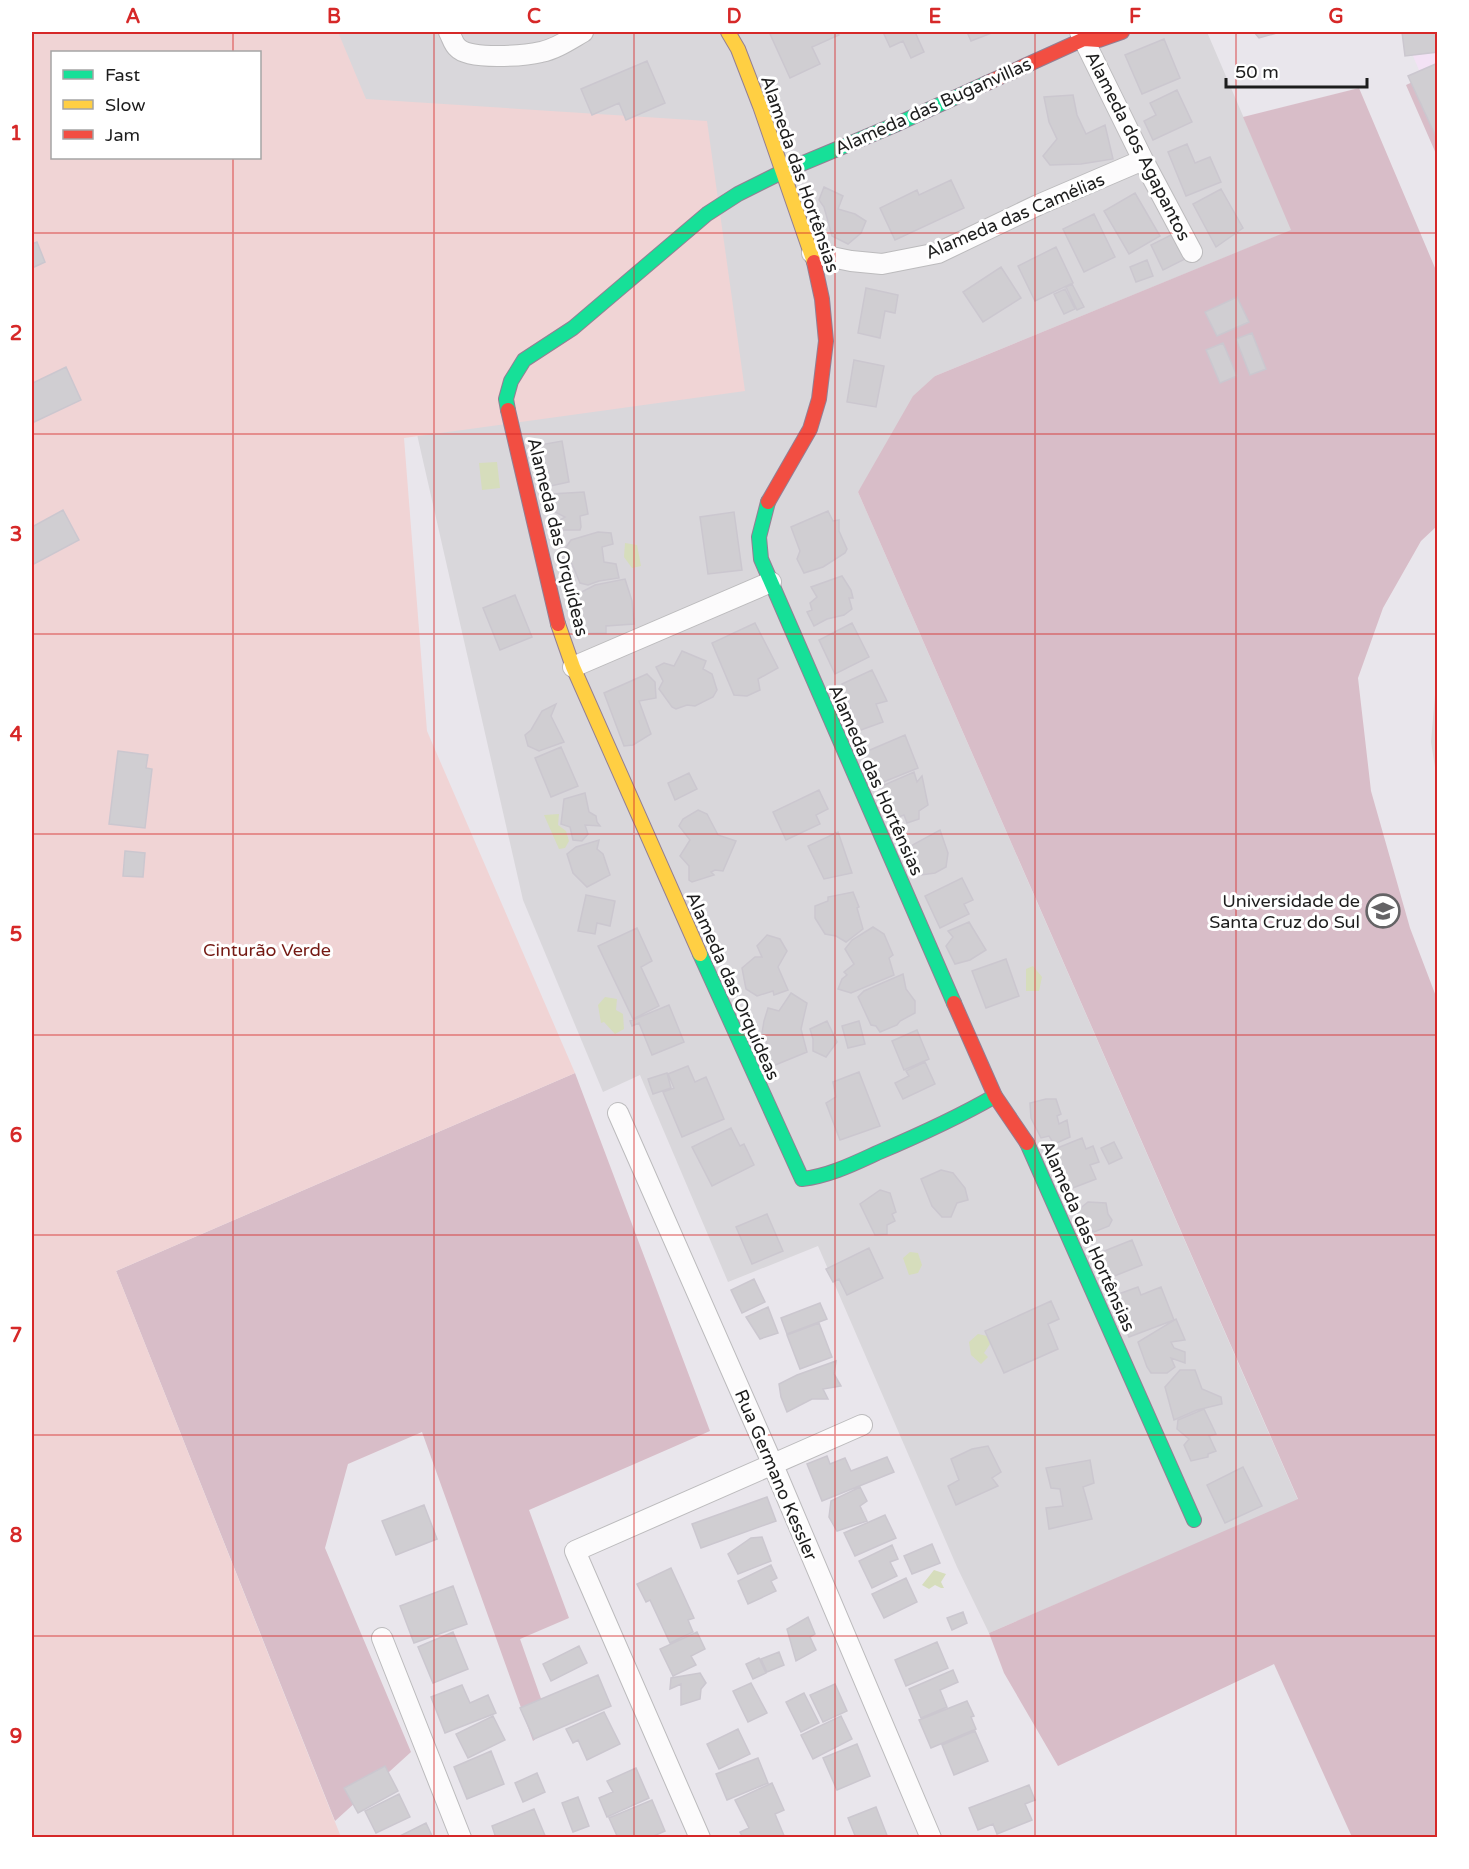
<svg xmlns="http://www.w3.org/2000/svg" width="1469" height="1869" font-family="'Varela Round',sans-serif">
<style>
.residential{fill:#d9d7db}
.education{fill:#f3e2f5}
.forest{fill:#d8bdc8}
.park{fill:#f0d4d5;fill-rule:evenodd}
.parking{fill:#d9d8da}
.water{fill:#d6ddbc}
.building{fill:#d0ced2;stroke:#cbc7cf;stroke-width:1.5}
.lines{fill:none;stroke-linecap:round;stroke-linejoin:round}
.street-casing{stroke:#bcbbbd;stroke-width:22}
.fast-casing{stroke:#937f93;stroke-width:16}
.slow-casing{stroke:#937f93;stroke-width:16}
.jam-casing{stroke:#937f93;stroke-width:16}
.street{stroke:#fcfbfc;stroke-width:20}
.fast{stroke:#16e098;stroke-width:14}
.slow{stroke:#ffcf43;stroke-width:14}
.jam{stroke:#f24e42;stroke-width:14}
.grid{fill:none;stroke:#d62828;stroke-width:1.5;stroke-opacity:0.55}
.labels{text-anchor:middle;stroke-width:6;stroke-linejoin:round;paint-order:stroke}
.street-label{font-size:18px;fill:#1d1d1d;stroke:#fff}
.poi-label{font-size:18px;fill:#1d1d1d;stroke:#fff;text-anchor:end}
.park-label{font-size:18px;fill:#741913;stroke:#fff}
.neatline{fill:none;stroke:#d62828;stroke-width:2}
.grid-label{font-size:20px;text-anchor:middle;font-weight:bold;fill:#d62828}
</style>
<rect width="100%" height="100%" fill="#e9e6ec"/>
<!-- residential -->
<path class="residential" d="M279,32H1207L1292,230L935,376L858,492L1298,1500L989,1633L957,1567L818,1246L728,1282L640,1075L603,1092L523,900L378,263Z"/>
<!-- education -->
<path class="education" d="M1429,32H1437V112L1407,42Z"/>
<!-- forest -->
<path class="forest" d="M1437,71V156L1406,85Z
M1359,88L1438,275L1437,526L1421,541L1383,608L1358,678L1371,791L1410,928L1437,999V1837H1352L1274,1664L1058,1766L1004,1673L989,1633L1298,1499L858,492L913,396L935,376L1291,230L1243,117Z
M575,1073L710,1431L529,1510L569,1618L520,1639L551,1727L533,1741L422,1432L348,1464L325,1548L411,1752L335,1821L116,1271Z"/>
<!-- park -->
<path class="park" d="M32,32H338L366,99L707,121L745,391L404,438L427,731L575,1073L116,1271L341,1837L32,1838ZM52,52H260V158H52Z"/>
<!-- parking -->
<path class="parking" d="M1437,690V780L1431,742L1435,695Z"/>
<!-- water -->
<path class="water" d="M497,462L500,488L482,490L479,463Z
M625,543L637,545L641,566L632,568L624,557Z
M559,814L558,825L566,831L569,841L565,848L559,849L544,815Z
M1033,966L1042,977L1039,991H1026V969Z
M605,997L617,999L616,1010L623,1014L624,1029L615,1034L604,1022L601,1023L598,1005Z
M910,1252L918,1253L922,1265L918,1273L909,1275L903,1258Z
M978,1334L987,1336L990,1344L984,1353L988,1357L981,1364L971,1355L969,1342Z
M934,1570L946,1574L941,1582L944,1588H941L935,1585L929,1589L922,1585Z"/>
<!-- building -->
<path class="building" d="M776,32H837L839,35L812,47L820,64L790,78L770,34Z
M883,32H915L924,52L911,58L903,41L890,47Z
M967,32H994L971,41Z
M1254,32H1280L1259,38Z
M1402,32H1438V52L1405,56Z
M1164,39L1180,78L1142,94L1125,55Z
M647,61L665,103L626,120L619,103L592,115L581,89Z
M1438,63V139H1437L1408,76Z
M1177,90L1192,122L1153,140L1144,121L1156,115L1150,103Z
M1073,95L1077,115L1086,134L1105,125L1113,159L1081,164L1050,165L1043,156L1057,139L1049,122L1044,97Z
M1187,144L1195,163L1210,157L1221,182L1186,196L1168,152Z
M951,180L964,208L895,240L880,208L917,190L919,195Z
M824,187L843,196L838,209L855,214L866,221L861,233L848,244L832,236L824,207L819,200Z
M1221,189L1243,228L1216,247L1193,204Z
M1135,193L1160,236L1129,254L1104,211Z
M1094,214L1115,257L1084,272L1063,229Z
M1173,234L1185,259L1163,270L1151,245Z
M37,242L45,262L32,268V244Z
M1056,247L1073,283L1035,301L1018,266Z
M1147,260L1153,276L1136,282L1130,267Z
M1001,267L1021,298L983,322L963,292Z
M1072,284L1084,307L1077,310L1066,287Z
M866,288L898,295L895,313L885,311L880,338L858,333Z
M1065,289L1075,309L1064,314L1054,294Z
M1237,297L1249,322L1217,336L1205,312Z
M1252,333L1266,369L1250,375L1236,339Z
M1223,343L1237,376L1220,383L1206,350Z
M854,360L884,366L876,407L847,402Z
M66,367L81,400L32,423V381L33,383Z
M562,441L569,482L541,488L534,446Z
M584,492L588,514L580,516L581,527L580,530H562L560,520L565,517L555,512L551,494Z
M63,510L79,540L32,565V527Z
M828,511L833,521L839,520V531L847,549L845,553L823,567L804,573L797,559L800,551L791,527Z
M734,512L742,570L708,574L700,517Z
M598,532L611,533L613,544L602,547L604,562L616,564L619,578L599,581L588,585L580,583L572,564L564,562L562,553L571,540Z
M842,576L851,590L853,598H849L852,609L844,615L827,619L814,626L807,612L812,610L810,603L817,597L811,587Z
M625,579L632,601L634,624L606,626V633H582L568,607L572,597L595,585Z
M515,595L532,637L500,650L483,608Z
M755,623L778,668L758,679L760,690L747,696L734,695L712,643Z
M852,623L869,657L835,674L819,640Z
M682,651L706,661L703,669L712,674L717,690L713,697L695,706L687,705L676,709L672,707L659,689L663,681L656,667L664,663L674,666Z
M872,670L887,701L876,704L883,722L858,731L842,684Z
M647,674L655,682L656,698L639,701L651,734L633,745L624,746L604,693Z
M556,704L551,716L564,742L539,751L528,746L525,735L531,730L542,711Z
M905,735L918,768L876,785L863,753Z
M561,747L578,786L551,797L535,758Z
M118,751L148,755L146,768L152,769L145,828L109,824Z
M914,772L917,782L922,776L928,805L919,811V819L907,823L904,815L896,818L887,809L882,798V786Z
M689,773L697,789L675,800L668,783Z
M819,790L828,809L816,815L820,824L786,840L773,812Z
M585,793L589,812L596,816L597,822L600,826L585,825L588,834L582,841L573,840L570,827L561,824L564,799Z
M698,810L707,814L718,835L736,841L723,871L715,870L711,872L714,875L692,882L689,880V866L680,856L690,840L679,826L683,819Z
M940,830L948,853L946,867L935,873L914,876L905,849Z
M838,832L852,873L824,879L808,846Z
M599,840L597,849L603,854L610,875L587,887L573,873L567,854L576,847Z
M125,851L145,853L143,877L123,876Z
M962,878L973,900L964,904L969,914L940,928L925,896Z
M853,892L859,907L857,908L863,929L846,942L836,936L825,934L815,918V906L828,901V897Z
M586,895L615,901L610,926L597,923L595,934L578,931Z
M969,922L986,950L970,960L955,964L946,946L953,937L948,931Z
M873,927L884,934L893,955L889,958L894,975L851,993L838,989L842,979L847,975L844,972L854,964L845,949L852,940Z
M637,928L652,961L641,967L659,1006L633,1019L598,946Z
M767,935L780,939L787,951L778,967L788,990L774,995L773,991L757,996L746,989L742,968L755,957H762L757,946Z
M1006,959L1019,996L986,1008L972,971Z
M903,974L906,989L915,1001V1013L900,1021L897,1025L880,1032L876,1026L871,1025L858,997L864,991Z
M791,993L807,1003L801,1029L807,1052L768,1068L760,1047L767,1043L762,1033L764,1021L768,1008L779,1011Z
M669,1005L684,1042L652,1055L639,1023L632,1026L630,1021Z
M827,1021L837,1042L826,1057L813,1051V1039L810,1029Z
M859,1021L865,1044L848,1048L842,1026Z
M917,1030L929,1059L904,1070L892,1041Z
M925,1062L935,1084L903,1099L895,1083L909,1076L906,1071Z
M688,1066L695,1082L706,1077L724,1119L682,1137L663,1092L674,1088L668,1074Z
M859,1072L880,1126L840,1140L826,1103L836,1097L833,1082Z
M667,1073L671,1088L653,1094L648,1079Z
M1046,1099H1056L1061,1114L1057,1116L1059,1124L1067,1120L1070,1137L1054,1144L1049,1136L1041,1138L1031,1118L1030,1103Z
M731,1128L740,1146L744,1144L754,1165L712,1186L692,1147Z
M1082,1138L1086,1149L1093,1146L1099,1162L1090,1165L1096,1179L1065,1191L1050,1151Z
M1114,1142L1122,1158L1109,1164L1101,1148Z
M941,1170L953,1173L965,1188L968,1200L957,1203L951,1217H942L932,1206L921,1179Z
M880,1190L890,1193L896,1212L892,1214L895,1221L887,1225V1234L875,1235L860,1204Z
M1088,1202L1106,1203L1108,1214L1112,1220L1109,1226L1094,1232L1083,1225L1077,1211Z
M767,1214L783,1251L752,1264L736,1227Z
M1132,1240L1142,1265L1107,1279L1097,1254Z
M869,1248L883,1278L847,1295L839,1279L833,1282L826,1269Z
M754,1279L765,1302L742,1313L731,1290Z
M1138,1287L1141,1295L1161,1287L1174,1320L1129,1337L1113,1296Z
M1051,1301L1059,1319L1048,1324L1058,1349L1004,1373L985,1331Z
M820,1303L827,1319L787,1334L781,1318Z
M768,1307L778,1333L760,1339L746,1317Z
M1176,1319L1185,1340L1171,1342L1174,1348L1185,1352V1363L1171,1358L1175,1367L1167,1373H1151L1147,1367L1138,1342Z
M819,1323L832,1357L800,1369L787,1335Z
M836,1361L834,1374L841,1386L823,1389L828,1399H812L787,1412L781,1397L779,1384L797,1375Z
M1180,1370H1195L1202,1389L1221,1397L1222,1404L1197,1410L1174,1420L1165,1387Z
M1204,1409L1216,1434L1209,1436L1216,1451L1208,1454V1457L1191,1461L1184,1445L1189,1439L1177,1429L1178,1420Z
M988,1446L1001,1472L992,1478L998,1486L956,1505L948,1486L959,1480L951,1459L972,1449Z
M827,1456L830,1464L845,1458L851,1471L887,1457L894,1472L822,1501L807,1464Z
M1090,1460L1094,1483L1083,1487L1092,1519L1049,1529L1046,1508L1063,1506L1060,1489L1051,1488L1046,1468Z
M1243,1467L1262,1506L1225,1523L1207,1485Z
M860,1487L867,1501L860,1506L867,1521L837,1531L829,1517L831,1501Z
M767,1497L776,1521L701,1548L692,1524Z
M424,1505L437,1539L396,1555L382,1521Z
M885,1515L896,1538L855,1556L844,1533Z
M762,1537L771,1561L738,1574L728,1554L751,1538Z
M932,1544L940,1563L912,1574L904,1556Z
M892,1545L898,1559L890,1562L897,1576L872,1588L859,1561Z
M771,1565L777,1578L771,1581L776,1591L748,1604L738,1581Z
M671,1568L694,1618L688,1620L693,1632L670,1643L650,1600L646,1602L637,1584Z
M906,1578L917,1602L884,1618L872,1594Z
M453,1586L467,1624L414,1643L400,1606Z
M963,1612L967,1623L952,1630L947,1618Z
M808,1617L815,1634L810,1637L816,1650L796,1661L787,1629Z
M453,1632L468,1669L433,1683L418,1647Z
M697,1632L705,1649L691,1656L696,1665L673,1676L660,1649Z
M937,1642L948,1668L906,1686L895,1660Z
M579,1646L587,1663L551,1681L543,1664Z
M779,1652L784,1665L767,1672L761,1659Z
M759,1658L766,1673L753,1679L746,1664Z
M953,1670L958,1682L940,1690L947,1707L921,1718L909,1689Z
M700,1673L706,1683L701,1689L700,1699L681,1705V1684L670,1689L671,1678Z
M598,1675L611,1706L534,1739L520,1708Z
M751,1683L767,1713L748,1722L733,1691Z
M835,1684L847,1711L823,1722L810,1695Z
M462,1685L470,1703L488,1695L496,1713L445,1733L431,1697Z
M804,1693L819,1723L801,1732L786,1702Z
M967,1701L974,1716L971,1717L976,1729L931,1748L919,1720Z
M604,1712L620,1744L587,1760L578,1740L573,1743L566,1729Z
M493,1716L505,1740L468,1758L456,1734Z
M841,1716L852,1739L813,1759L801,1735Z
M738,1729L750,1754L719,1769L707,1744Z
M975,1731L988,1761L954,1775L942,1745Z
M857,1744L870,1776L837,1790L823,1758Z
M491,1751L504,1784L467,1799L454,1767Z
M758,1758L768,1783L727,1800L716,1774Z
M385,1766L398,1791L358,1813L344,1788Z
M636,1768L649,1798L607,1817L599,1798L613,1792L607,1781Z
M537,1773L545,1792L523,1802L515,1783Z
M772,1783L784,1810L775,1814L785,1838H743L740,1832L749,1828L735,1800Z
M1029,1785L1035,1800L1025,1804L1032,1820L997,1834L993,1824L978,1830L969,1808Z
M399,1794L410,1817L376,1833L365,1811Z
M578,1797L589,1826L573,1832L562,1803Z
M652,1800L665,1831L649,1838H618L609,1818Z
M876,1807L888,1838H856L848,1818Z
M534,1809L546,1838H496L492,1826Z
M426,1823L433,1838H396Z"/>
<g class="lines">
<defs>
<path id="street" d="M449,32C452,37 453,44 458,48C469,60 525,56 541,52C556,49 569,40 583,32
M1080,32L1143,160L1192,252
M812,253L851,261L882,264L938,253L1038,205L1143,160
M573,667L771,582
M618,1113L773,1465L931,1838
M382,1638L461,1838
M700,1838L575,1551L862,1425"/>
<path id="fast" d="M508,410L506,399L511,381L524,360L573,328L707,214L738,194L782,172L897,124L987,83
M768,502L759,537L761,559L954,1003
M700,954L802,1179C829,1176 853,1164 877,1153C917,1136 957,1118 995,1096
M1027,1143L1194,1520"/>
<path id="slow" d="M728,32L738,49L760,106L814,262
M558,624L573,667L700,954"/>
<path id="jam" d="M987,83L1084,39L1099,40L1122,32
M508,410L558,624
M768,502L810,429L819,399L826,341L822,299L814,262
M954,1003L995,1096L1027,1143"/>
</defs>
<!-- street casing -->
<use href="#street" class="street-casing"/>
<!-- fast casing -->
<use href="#fast" class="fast-casing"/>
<!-- slow casing -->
<use href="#slow" class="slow-casing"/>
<!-- jam casing -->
<use href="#jam" class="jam-casing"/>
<!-- street -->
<use href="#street" class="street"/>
<!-- fast -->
<use href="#fast" class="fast"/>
<!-- slow -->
<use href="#slow" class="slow"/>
<!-- jam -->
<use href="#jam" class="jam"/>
</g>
<!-- grid -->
<path class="grid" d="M233,32V52M434,32V1838M634,32V1838M835,32V1838M1035,32V1838M1236,32V1838M233,158V1838M32,233H1438M32,434H1438M32,634H1438M32,834H1438M32,1035H1438M32,1235H1438M32,1435H1438M32,1636H1438"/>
<!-- icons -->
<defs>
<symbol id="university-ring" viewBox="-11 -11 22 22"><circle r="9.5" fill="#fff" stroke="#646365" stroke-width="1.5"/><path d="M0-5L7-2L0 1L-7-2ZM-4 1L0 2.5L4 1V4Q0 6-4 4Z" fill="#646365"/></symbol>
</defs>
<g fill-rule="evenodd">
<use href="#university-ring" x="1364" y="892" width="38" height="38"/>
</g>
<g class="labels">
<!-- street labels -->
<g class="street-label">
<text transform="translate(933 106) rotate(-24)" y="6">Alameda das Buganvillas</text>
<text transform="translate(1138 146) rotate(63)" y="6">Alameda dos Agapantos</text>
<text transform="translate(800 174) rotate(71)" y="6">Alameda das Hortênsias</text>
<text transform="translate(1015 216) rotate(-23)" y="6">Alameda das Camélias</text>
<text transform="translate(558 537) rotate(76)" y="6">Alameda das Orquídeas</text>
<text transform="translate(876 780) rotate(66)" y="6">Alameda das Hortênsias</text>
<text transform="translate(733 986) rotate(66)" y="6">Alameda das Orquídeas</text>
<text transform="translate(1088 1236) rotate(66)" y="6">Alameda das Hortênsias</text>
<text transform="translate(776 1475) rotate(67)" y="6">Rua Germano Kessler</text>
</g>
<!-- poi labels -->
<g class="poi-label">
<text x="1360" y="907">Universidade de<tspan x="1360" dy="21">Santa Cruz do Sul</tspan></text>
</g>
<!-- park labels -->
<g class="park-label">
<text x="267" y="956">Cinturão Verde</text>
</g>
</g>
<!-- border -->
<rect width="1469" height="1869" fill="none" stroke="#ffffff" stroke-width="66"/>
<!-- legend -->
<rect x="51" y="51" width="210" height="108" fill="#ffffff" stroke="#a5a5a5" stroke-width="1.5"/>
<rect x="63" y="70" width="30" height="9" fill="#16e098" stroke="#a5a5a5" stroke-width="1.5"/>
<text x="105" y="81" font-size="18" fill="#1d1d1d">Fast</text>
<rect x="63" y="100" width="30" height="9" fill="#ffcf43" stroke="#a5a5a5" stroke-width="1.5"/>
<text x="105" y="111" font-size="18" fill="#1d1d1d">Slow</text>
<rect x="63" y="130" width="30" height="9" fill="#f24e42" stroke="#a5a5a5" stroke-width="1.5"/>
<text x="105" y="141" font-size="18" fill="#1d1d1d">Jam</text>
<!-- scale -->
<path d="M1226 78v9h141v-9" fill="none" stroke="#1d1d1d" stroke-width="3"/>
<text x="1235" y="78" font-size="18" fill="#1d1d1d" stroke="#ffffff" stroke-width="4.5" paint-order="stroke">50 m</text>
<rect x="33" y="33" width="1403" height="1803" class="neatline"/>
<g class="grid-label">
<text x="133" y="23">A</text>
<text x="334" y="23">B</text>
<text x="534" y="23">C</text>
<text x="734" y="23">D</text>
<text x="935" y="23">E</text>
<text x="1135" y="23">F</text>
<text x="1336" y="23">G</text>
<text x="16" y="140">1</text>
<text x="16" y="340">2</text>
<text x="16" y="541">3</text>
<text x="16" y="741">4</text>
<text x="16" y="941">5</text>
<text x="16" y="1142">6</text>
<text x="16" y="1342">7</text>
<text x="16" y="1542">8</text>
<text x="16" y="1743">9</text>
</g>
</svg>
